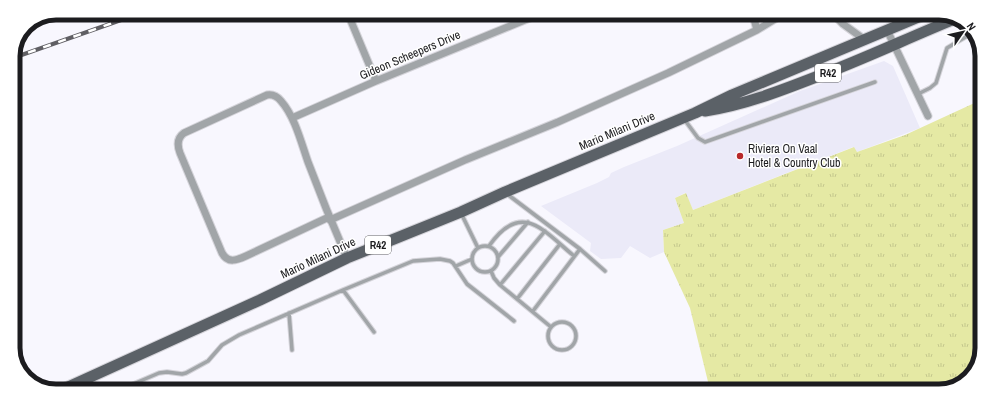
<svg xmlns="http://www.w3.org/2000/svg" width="995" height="404" font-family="'Archivo Narrow',sans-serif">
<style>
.built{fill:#ebeaf8}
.grass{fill:url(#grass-tufts)}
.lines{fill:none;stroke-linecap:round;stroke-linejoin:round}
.service-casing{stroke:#d5d4da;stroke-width:5.5}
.minor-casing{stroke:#d5d4da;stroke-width:9}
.primary-casing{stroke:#d5d4da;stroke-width:13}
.service{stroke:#a1a5a8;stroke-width:3.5}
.minor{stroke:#a1a5a8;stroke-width:7}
.primary{stroke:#5b6167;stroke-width:11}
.rail-casing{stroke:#605f64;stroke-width:4}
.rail{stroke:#fff;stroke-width:2.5;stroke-dasharray:8;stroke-linecap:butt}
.poi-dot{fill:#b8292a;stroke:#fff;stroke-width:1.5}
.labels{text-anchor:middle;stroke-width:3;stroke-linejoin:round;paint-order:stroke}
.shield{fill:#fff;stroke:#606062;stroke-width:1}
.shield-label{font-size:11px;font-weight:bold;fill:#1c1c1f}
.street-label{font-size:12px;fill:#1c1c1f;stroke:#fff}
.poi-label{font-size:12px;fill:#1c1c1f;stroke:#fff;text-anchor:start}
.rim{fill:none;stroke:#1c1c1f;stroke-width:5}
</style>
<defs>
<pattern id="grass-tufts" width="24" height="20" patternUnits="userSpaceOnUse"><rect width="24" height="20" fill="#e5e9a4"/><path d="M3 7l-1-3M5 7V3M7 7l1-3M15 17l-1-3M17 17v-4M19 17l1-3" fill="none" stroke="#c4c78d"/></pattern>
</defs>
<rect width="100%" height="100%" fill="#f8f7fe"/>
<!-- built -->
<path class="built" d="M884,61L893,66L920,128L857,152L853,147L693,210L685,193L675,198L684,223L663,230L664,252L650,258L630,246L621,258L601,259L590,251L591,243L541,206L597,183L609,177L611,173L624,167L677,146L800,91Z"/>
<!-- grass -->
<path class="grass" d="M981,100L979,364L963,384L939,391L710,390L690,308L664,252L663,230L684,223L675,198L686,193L693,210L854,147L857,152L905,135Z"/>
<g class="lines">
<defs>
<path id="service" d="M918,94L930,88L936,83L947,48L974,32
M684,119L698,138L705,142L875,82
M507,194L580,249L605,271
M461,213L478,248
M472 259a13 13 0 1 1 26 0a13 13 0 1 1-26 0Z
M489,246C521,200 543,230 574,256
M498,257L528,222
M456,266L472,259
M491,271L494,278L500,285L551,327
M500,285L545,231
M343,290L374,332
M517,299L560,244
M533,311L580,249
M289,313L292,350
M548 336a14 14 0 1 1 28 0a14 14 0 1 1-28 0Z
M124,388L159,373L167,372L182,374L186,373L208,361L222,345L239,335L343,290L413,261L440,259L450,261L453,263L467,284L514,321"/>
<path id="minor" d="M348,14L376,81
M753,15L757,30
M835,16L843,24L865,40
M887,30L928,116
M292,118L376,81L537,15
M329,217L246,256C237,260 228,264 222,253L180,153C177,145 177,138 184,133L267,95C273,94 277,96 281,101C295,117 301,142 308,162C320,194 333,226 347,258
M330,220L465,160L558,122L668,73L757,30L780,16"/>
<path id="primary" d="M705,111C744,105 780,91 816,77C864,59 910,37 957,18
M66,388L260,300L347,258L461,212L505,192L695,113L732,95L921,16"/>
</defs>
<!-- service casing -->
<use href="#service" class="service-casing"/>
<!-- minor casing -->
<use href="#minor" class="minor-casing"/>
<!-- primary casing -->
<use href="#primary" class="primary-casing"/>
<!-- service -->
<use href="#service" class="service"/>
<!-- minor -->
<use href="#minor" class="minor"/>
<!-- primary -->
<use href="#primary" class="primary"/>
<defs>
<path id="rail" d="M13,58L141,13"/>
</defs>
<!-- rail casing -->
<use href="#rail" class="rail-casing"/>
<!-- rail -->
<use href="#rail" class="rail"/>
</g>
<!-- markers -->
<circle class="poi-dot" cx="740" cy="156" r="4"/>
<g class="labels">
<!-- shield labels -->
<g class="shield">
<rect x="815" y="64" width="26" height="18" rx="3"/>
<rect x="365" y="236" width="26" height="18" rx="3"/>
</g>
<g class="shield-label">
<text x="828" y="77">R42</text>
<text x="378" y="249">R42</text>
</g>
<!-- street labels -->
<g class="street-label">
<text transform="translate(410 55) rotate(-23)" y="4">Gideon Scheepers Drive</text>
<text transform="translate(617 131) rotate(-23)" y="4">Mario Milani Drive</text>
<text transform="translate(318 258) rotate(-25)" y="4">Mario Milani Drive</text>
</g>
<!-- poi labels -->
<g class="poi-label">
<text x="748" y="153">Riviera On Vaal<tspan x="748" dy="14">Hotel &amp; Country Club</tspan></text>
</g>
</g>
<!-- crop -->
<path d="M0 0H995V404H0ZM56 20H939A36 36 0 0 1 975 56V348A36 36 0 0 1 939 384H56A36 36 0 0 1 20 348V56A36 36 0 0 1 56 20Z" fill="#fff" fill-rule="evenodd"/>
<path class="rim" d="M56 20H939A36 36 0 0 1 975 56V348A36 36 0 0 1 939 384H56A36 36 0 0 1 20 348V56A36 36 0 0 1 56 20Z"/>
<!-- north arrow -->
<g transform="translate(963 32) rotate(56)" stroke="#ffffff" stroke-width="3" paint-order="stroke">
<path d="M0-3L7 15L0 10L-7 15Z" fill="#1c1c1f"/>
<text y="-6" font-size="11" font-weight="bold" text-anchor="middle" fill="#1c1c1f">N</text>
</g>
</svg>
